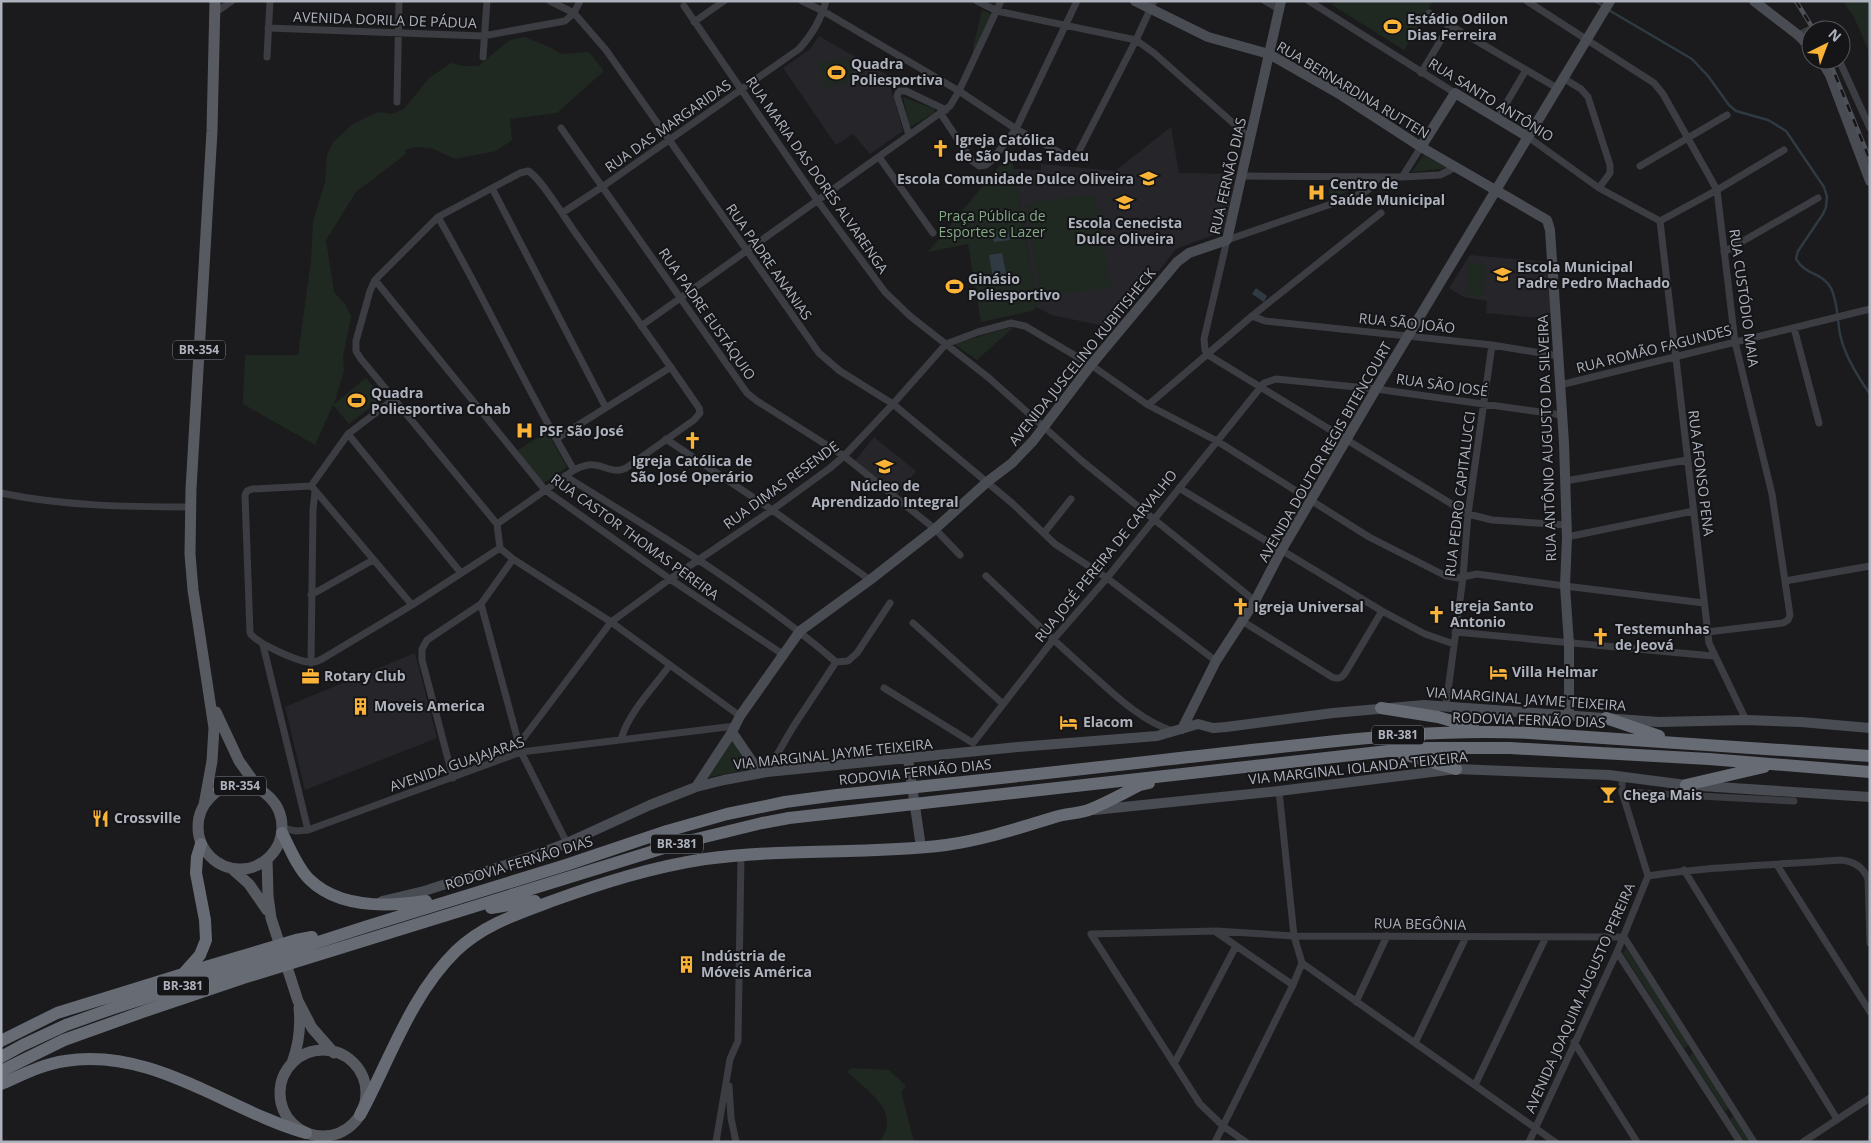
<svg xmlns="http://www.w3.org/2000/svg" width="1871" height="1143" font-family="'Open Sans',sans-serif">
<style>
.built{fill:#26262a}
.green{fill:#202921}
.water{fill:#2f3a42}
.lines{fill:none;stroke-linecap:round;stroke-linejoin:round}
.stream{stroke:#2f3a42;stroke-width:2.5}
.street{stroke:#3b3d42;stroke-width:7}
.secondary{stroke:#494c52;stroke-width:10}
.primary{stroke:#575a61;stroke-width:11}
.highway{stroke:#676b74;stroke-width:12}
.rail-casing{stroke:#4e5157;stroke-width:4.5}
.rail{stroke:#151518;stroke-width:2.5;stroke-dasharray:8;stroke-linecap:butt}
.labels{text-anchor:middle;stroke-width:4;stroke-linejoin:round;paint-order:stroke}
.shield{fill:#151518;stroke:#7f838c;stroke-width:1}
.shield-label{font-size:12px;font-weight:bold;fill:#adb2bd}
.poi-label{font-size:14px;font-weight:bold;fill:#adb2bd;stroke:#151518;text-anchor:start}
.street-label{font-size:14px;fill:#adb2bd;stroke:#151518}
.park-label{font-size:14px;fill:#83a885;stroke:#151518}
</style>
<rect width="100%" height="100%" fill="#1b1b1d"/>
<!-- built -->
<path class="built" d="M819,36L887,75L903,131L870,154L853,134L836,145L783,68L810,49Z
M1171,127L1179,173L1236,174L1224,231L1176,249L1114,328L1051,315L1037,307L1014,169L1041,170V164L1115,171Z
M1470,255L1550,262V319L1486,313L1487,301L1464,297L1449,288Z
M874,437L916,471L897,495L855,461Z
M415,653L437,738L305,790L285,707Z"/>
<!-- green -->
<path class="green" d="M1335,1H1433L1404,50L1332,5Z
M1843,1H1870V54L1854,17Z
M982,10L993,15L973,54V48Z
M524,37L550,47L561,54L589,52L604,71L557,113L510,119L512,140L496,151L455,159L431,148L417,147L405,150L406,154L356,192L326,240L334,292L345,304L351,316L343,357L344,371L334,404L366,378L382,398L349,424L333,405L315,445L243,404L245,355H298L311,261L313,221L325,182L327,155L333,142L353,124L378,112L391,114L404,109L429,78L451,63L463,66H478L510,40Z
M849,57L855,81L824,88L819,64Z
M903,97L934,109L935,112L912,126L909,125Z
M1424,155L1447,168L1412,172Z
M1012,158L1037,307L1032,311L981,322L968,244L928,252L1001,164Z
M1361,183L1360,187L1329,199V185Z
M1095,194L1111,287L1041,297L1025,204Z
M1468,262L1486,264L1484,296L1466,295Z
M1015,326L977,360L954,344Z
M547,432L567,467L543,484L516,451Z
M732,739L753,769L709,777Z
M1626,948L1689,1045L1684,1048L1623,953Z
M1693,1053L1729,1108L1725,1111L1689,1056Z
M851,1068L889,1070L906,1086L902,1091L903,1099L914,1142H880C883,1136 887,1129 887,1123C889,1104 860,1084 847,1072Z
M1734,1116L1751,1142H1745L1730,1119Z"/>
<!-- water -->
<path class="water" d="M1008,230L1010,240L994,242L992,232Z
M1002,253L1008,282L994,284L989,255Z
M1256,288L1267,296L1264,302L1252,294Z"/>
<g class="lines">
<!-- stream -->
<path class="stream" d="M1595,1L1603,6
M1607,9L1692,59L1708,76L1729,105L1736,111L1768,120L1786,131L1824,187L1827,197L1826,207L1823,214L1798,251L1796,259C1805,275 1823,273 1831,288C1838,303 1837,318 1840,334C1844,355 1858,377 1870,394"/>
<!-- street -->
<path class="street" d="M550,1L574,13L606,50L819,353L840,371L893,404L1012,503L1055,544L1107,578L1216,661
M802,1L823,11L959,91L1016,129L1070,158L1074,157L1078,153L1136,40L1154,1
M977,1L997,11L1136,40L1154,53L1250,138
M1265,1L1279,9
M1309,1L1455,93
M1527,1L1654,83L1663,94L1717,190L1735,342L1772,494L1790,615L1788,620L1783,623L1707,632
M684,6L817,200L885,292L910,316L989,378L1082,461L1255,601
M215,13L232,1
M1429,13L1557,88
M694,22L724,1
M268,28L483,36L565,21L574,13L580,1
M1798,35L1822,24L1825,30
M267,57L270,1
M483,57L487,1
M1839,60L1870,128
M1421,73L1450,25
M1563,78L1581,89L1588,97L1610,165V173L1599,188
M397,102L399,1
M941,114L972,161L979,166L986,165L992,160L1016,129L1077,1
M1497,119L1526,70
M561,128L747,393L757,401L844,456L935,529L960,555
M909,135L897,96L899,91H906L946,110
M1528,137L1599,188L1660,221
M879,157L933,233
M1640,166L1727,115
M528,171C540,177 565,218 574,231C616,290 658,348 699,408L700,413L694,420L626,468C613,474 606,466 594,465C587,464 580,467 574,470L497,524L361,359L356,351V341L370,291L375,280L438,217L520,173Z
M1241,176L1402,177L1440,175L1456,167
M1402,177L1421,147
M1378,178L1369,189L1363,193L1227,240L1204,339L1205,350L1208,355L1468,514L1492,520L1566,525
M492,188L606,408
M562,213L602,187L799,49C812,35 821,20 826,1
M438,217C486,300 525,387 574,470
M1660,221L1709,643L1746,720
M1660,221L1717,190L1784,150
M1724,252L1818,198
M375,280L545,490L670,579L784,655
M1252,316L1265,321L1492,345L1559,356
M641,326L950,106L959,91L1001,1
M1794,328L1819,423
M1560,385L1870,309
M1148,405L1252,316L1381,213
M348,434L461,573
M556,439L671,367
M666,439L772,510L870,580
M565,476C658,533 753,591 836,662L848,661L857,653L890,603
M1565,481L1687,460
M311,486L252,489L247,491L245,495L250,633C256,643 298,662 310,662C314,663 318,661 322,659L412,605L500,548
M311,486L348,434L394,399
M313,488L412,605
M1179,488L1382,611L1425,634L1454,644
M1,493C63,506 127,507 191,507
M497,524L500,548
M1044,533L1071,499
M1567,537L1693,511
M500,548L513,559L611,622L740,716
M986,576C1019,607 1052,639 1087,670C1113,693 1139,720 1173,731
M1785,581L1870,566
M311,595L373,560
M481,604L521,752L567,843
M1242,621L1332,677C1340,680 1343,677 1347,670L1382,611
M913,623L1002,703
M1455,632L1713,656
M263,645L308,830
M311,663L313,510L315,491
M884,688L973,743L1053,640L1107,578L1264,383L1276,379L1376,389L1562,415
M1446,706L1463,577L1468,514L1492,345
M621,739C629,712 653,688 670,665
M519,744L611,622L670,579L772,510L830,468L844,456L893,404L946,344L978,332L1011,323L1025,326L1091,365L1148,405L1217,441L1369,537L1446,576L1458,578L1477,574L1565,586L1704,603
M767,772L793,727L836,662
M453,778L422,660V649L427,640L481,604L513,559
M1279,791L1294,936L1302,963
M1622,792L1794,801
M282,828L296,831L308,830L521,752L735,726
M1777,865L1870,1012
M1684,870L1837,1119
M1648,876C1712,866 1776,865 1840,860C1853,861 1863,866 1868,879L1870,943
M1216,932L1293,985
M1617,952L1740,1142
M1302,963L1555,1142
M1356,1002L1387,936
M1574,1042L1637,1142
M1415,1043L1466,937
M1174,1064L1236,946
M1475,1085L1546,937
M729,1086L731,1118L736,1142
M716,1142L730,1059L738,1041L741,856
M1215,1142L1293,985L1302,963
M1246,1142L1223,1126L1200,1104L1091,934L1216,931L1294,936L1624,937L1754,1142
M1529,1142L1617,952L1648,876L1622,792V777
M1803,1142L1870,1098"/>
<!-- secondary -->
<path class="secondary" d="M1135,1L1208,37L1269,54L1341,95L1421,147L1547,220L1550,230L1564,443L1567,537L1565,586L1569,644V715
M1754,1L1798,35L1811,48
M1821,60L1830,75L1870,181
M1421,147L1455,93L1528,137
M1182,729L1216,661L1255,601L1281,551L1376,389L1610,1
M732,732L760,773
M908,759L921,847
M696,787L732,732L740,716L800,631L870,580L935,529L987,482L1012,463L1033,441L1091,365L1177,262L1189,253L1227,240L1281,1
M1094,810L1279,791L1456,769L1609,775L1686,785L1870,797
M382,901L424,891L530,857L567,843L650,805L696,787L724,780L767,772L1018,747L1157,736L1198,724L1213,728L1226,727L1333,713L1424,705L1659,722L1746,720L1801,722L1870,728"/>
<!-- primary -->
<path class="primary" d="M216,712L239,761L259,789
M198 827a42 42 0 1 1 84 0a42 42 0 1 1-84 0Z
M204,805L212,761L214,728L193,590L190,554L191,489L212,131L215,1
M267,859L268,896L271,918L298,1001L312,1028L334,1053
M231,868L249,884L267,910
M280 1093a43 43 0 1 1 86 0a43 43 0 1 1-86 0Z
M292,1063C299,1044 301,1027 299,1008"/>
<!-- highway -->
<path class="highway" d="M1381,708L1438,717L1473,727
M1606,718L1659,736
M1403,754L1456,769
M1686,785L1764,767
M282,833C290,848 297,867 309,879C338,908 388,907 426,901
M491,908L535,901
M185,973L296,940L312,937
M1,1041L57,1013L183,974L200,955L206,940L205,920L196,873L197,857L201,844
M1,1057L23,1045L66,1025L111,1009L368,926L566,865L667,831L727,814L785,802L837,795C972,782 1108,766 1243,751C1339,741 1432,728 1529,733L1870,756
M1,1071L64,1040L148,1010L243,978L680,843L762,823L789,818L1388,751L1428,748H1510L1709,759L1870,772
M1,1084C22,1075 43,1064 65,1061C153,1047 226,1110 306,1133
M360,1115C390,1060 410,996 456,951C483,925 517,914 552,901C602,883 652,867 705,859C784,848 866,855 946,845C983,840 1019,828 1055,817C1067,813 1080,814 1091,809C1108,802 1124,793 1140,785L1149,783"/>
<defs>
<path id="rail" d="M1796,1L1814,30
M1829,60L1870,160"/>
</defs>
<!-- rail casing -->
<use href="#rail" class="rail-casing"/>
<!-- rail -->
<use href="#rail" class="rail"/>
</g>
<!-- icons -->
<defs>
<symbol id="stadium-bare" viewBox="-9 -9 18 18"><path d="M0-5a6.5 5 0 1 0 0 10a6.5 5 0 1 0 0-10ZM-3.5-1.8h7v3.6h-7Z" fill="#fab336" stroke="#151518" stroke-width="2.5" paint-order="stroke"/></symbol>
<symbol id="church-bare" viewBox="-9 -9 18 18"><path d="M-1.2-6h2.4v3.5h3.3v2.4h-3.3V6h-2.4V-.1h-3.3v-2.4h3.3Z" fill="#fab336" stroke="#151518" stroke-width="2.5" paint-order="stroke"/></symbol>
<symbol id="school-bare" viewBox="-9 -9 18 18"><path d="M0-5L7-2L0 1L-7-2ZM-4 1L0 2.5L4 1V4Q0 6-4 4Z" fill="#fab336" stroke="#151518" stroke-width="2.5" paint-order="stroke"/></symbol>
<symbol id="hospital-bare" viewBox="-9 -9 18 18"><path d="M-5-5h3v3.5h4V-5h3V5h-3V1.5h-4V5h-3Z" fill="#fab336" stroke="#151518" stroke-width="2.5" paint-order="stroke"/></symbol>
<symbol id="hotel-bare" viewBox="-9 -9 18 18"><path d="M-6-4.5h1.5V1H6V5H4.5V3h-9V5H-6ZM-4 0a1.8 1.8 0 1 1 3.6 0ZM.5 0V-2.5h3Q6-2.5 6 0Z" fill="#fab336" stroke="#151518" stroke-width="2.5" paint-order="stroke"/></symbol>
<symbol id="office-bare" viewBox="-9 -9 18 18"><path d="M-6-3h4V-5.5h4V-3h4V5H-6ZM-1-4.5V-3h2v-1.5ZM-6 0V1H6V0Z" fill="#fab336" stroke="#151518" stroke-width="2.5" paint-order="stroke"/></symbol>
<symbol id="building-bare" viewBox="-9 -9 18 18"><path d="M-4-6H4V6H1V3H-1V6H-4ZM-2.5-4.3h1.7v1.8h-1.7ZM.8-4.3h1.7v1.8H.8ZM-2.5-1h1.7V.8h-1.7ZM.8-1h1.7V.8H.8Z" fill="#fab336" stroke="#151518" stroke-width="2.5" paint-order="stroke"/></symbol>
<symbol id="bar-bare" viewBox="-9 -9 18 18"><path d="M-6-5H6L.8 .8V4.5H3.5V6h-7V4.5H-.8V.8Z" fill="#fab336" stroke="#151518" stroke-width="2.5" paint-order="stroke"/></symbol>
<symbol id="restaurant-bare" viewBox="-9 -9 18 18"><path d="M-5-6h1v4h1v-4h1v4h1v-4h1v5L-1.5 .5V6h-2V.5L-5-1ZM5-6V6H3V1.5H1.5Q1.5-4 5-6Z" fill="#fab336" stroke="#151518" stroke-width="2.5" paint-order="stroke"/></symbol>
</defs>
<g fill-rule="evenodd">
<use href="#stadium-bare" x="1380" y="14" width="25" height="25"/>
<use href="#stadium-bare" x="824" y="60" width="25" height="25"/>
<use href="#church-bare" x="928" y="136" width="25" height="25"/>
<use href="#school-bare" x="1136" y="166" width="25" height="25"/>
<use href="#hospital-bare" x="1304" y="180" width="25" height="25"/>
<use href="#school-bare" x="1112" y="190" width="25" height="25"/>
<use href="#school-bare" x="1490" y="262" width="25" height="25"/>
<use href="#stadium-bare" x="942" y="274" width="25" height="25"/>
<use href="#stadium-bare" x="344" y="388" width="25" height="25"/>
<use href="#hospital-bare" x="512" y="418" width="25" height="25"/>
<use href="#church-bare" x="680" y="428" width="25" height="25"/>
<use href="#school-bare" x="872" y="454" width="25" height="25"/>
<use href="#church-bare" x="1228" y="594" width="25" height="25"/>
<use href="#church-bare" x="1424" y="602" width="25" height="25"/>
<use href="#church-bare" x="1588" y="624" width="25" height="25"/>
<use href="#hotel-bare" x="1486" y="660" width="25" height="25"/>
<use href="#office-bare" x="298" y="664" width="25" height="25"/>
<use href="#building-bare" x="348" y="694" width="25" height="25"/>
<use href="#hotel-bare" x="1056" y="710" width="25" height="25"/>
<use href="#bar-bare" x="1596" y="782" width="25" height="25"/>
<use href="#restaurant-bare" x="88" y="806" width="25" height="25"/>
<use href="#building-bare" x="674" y="952" width="25" height="25"/>
</g>
<g class="labels">
<!-- shield labels -->
<g class="shield">
<rect x="173" y="340.5" width="52" height="19" rx="4"/>
<rect x="1372" y="725.5" width="52" height="19" rx="4"/>
<rect x="214" y="776.5" width="52" height="19" rx="4"/>
<rect x="651" y="834.5" width="52" height="19" rx="4"/>
<rect x="157" y="976.5" width="52" height="19" rx="4"/>
</g>
<g class="shield-label">
<text x="199" y="354">BR-354</text>
<text x="1398" y="739">BR-381</text>
<text x="240" y="790">BR-354</text>
<text x="677" y="848">BR-381</text>
<text x="183" y="990">BR-381</text>
</g>
<!-- poi labels -->
<g class="poi-label">
<text x="1407" y="24">Estádio Odilon<tspan x="1407" dy="16">Dias Ferreira</tspan></text>
<text x="851" y="69">Quadra<tspan x="851" dy="16">Poliesportiva</tspan></text>
<text x="955" y="145">Igreja Católica<tspan x="955" dy="16">de São Judas Tadeu</tspan></text>
<text x="1134" y="184" text-anchor="end">Escola Comunidade Dulce Oliveira</text>
<text x="1330" y="189">Centro de<tspan x="1330" dy="16">Saúde Municipal</tspan></text>
<text x="1125" y="228" text-anchor="middle">Escola Cenecista<tspan x="1125" dy="16">Dulce Oliveira</tspan></text>
<text x="1517" y="272">Escola Municipal<tspan x="1517" dy="16">Padre Pedro Machado</tspan></text>
<text x="968" y="284">Ginásio<tspan x="968" dy="16">Poliesportivo</tspan></text>
<text x="371" y="398">Quadra<tspan x="371" dy="16">Poliesportiva Cohab</tspan></text>
<text x="539" y="436">PSF São José</text>
<text x="692" y="466" text-anchor="middle">Igreja Católica de<tspan x="692" dy="16">São José Operário</tspan></text>
<text x="885" y="491" text-anchor="middle">Núcleo de<tspan x="885" dy="16">Aprendizado Integral</tspan></text>
<text x="1450" y="611">Igreja Santo<tspan x="1450" dy="16">Antonio</tspan></text>
<text x="1254" y="612">Igreja Universal</text>
<text x="1615" y="634">Testemunhas<tspan x="1615" dy="16">de Jeová</tspan></text>
<text x="1512" y="677">Villa Helmar</text>
<text x="324" y="681">Rotary Club</text>
<text x="374" y="711">Moveis America</text>
<text x="1083" y="727">Elacom</text>
<text x="1623" y="800">Chega Mais</text>
<text x="114" y="823">Crossville</text>
<text x="701" y="961">Indústria de<tspan x="701" dy="16">Móveis América</tspan></text>
</g>
<!-- street labels -->
<g class="street-label">
<text transform="translate(385 20) rotate(2)" y="5">AVENIDA DORILA DE PÁDUA</text>
<text transform="translate(1353 90) rotate(31)" y="5">RUA BERNARDINA RUTTEN</text>
<text transform="translate(1491 100) rotate(32)" y="5">RUA SANTO ANTÔNIO</text>
<text transform="translate(668 126) rotate(-35)" y="5">RUA DAS MARGARIDAS</text>
<text transform="translate(817 175) rotate(55)" y="5">RUA MARIA DAS DORES ALVARENGA</text>
<text transform="translate(1228 176) rotate(-77)" y="5">RUA FERNÃO DIAS</text>
<text transform="translate(769 262) rotate(55)" y="5">RUA PADRE ANANIAS</text>
<text transform="translate(1744 298) rotate(82)" y="5">RUA CUSTÓDIO MAIA</text>
<text transform="translate(707 314) rotate(55)" y="5">RUA PADRE EUSTÁQUIO</text>
<text transform="translate(1407 323) rotate(6)" y="5">RUA SÃO JOÃO</text>
<text transform="translate(1654 349) rotate(-14)" y="5">RUA ROMÃO FAGUNDES</text>
<text transform="translate(1082 357) rotate(-51)" y="5">AVENIDA JUSCELINO KUBITISHECK</text>
<text transform="translate(1442 385) rotate(8)" y="5">RUA SÃO JOSÉ</text>
<text transform="translate(1547 438) rotate(-92)" y="5">RUA ANTÔNIO AUGUSTO DA SILVEIRA</text>
<text transform="translate(1325 452) rotate(-60)" y="5">AVENIDA DOUTOR REGIS BITENCOURT</text>
<text transform="translate(1701 473) rotate(83)" y="5">RUA AFONSO PENA</text>
<text transform="translate(781 485) rotate(-36)" y="5">RUA DIMAS RESENDE</text>
<text transform="translate(1460 494) rotate(-83)" y="5">RUA PEDRO CAPITALUCCI</text>
<text transform="translate(635 537) rotate(36)" y="5">RUA CASTOR THOMAS PEREIRA</text>
<text transform="translate(1106 556) rotate(-51)" y="5">RUA JOSÉ PEREIRA DE CARVALHO</text>
<text transform="translate(1526 699) rotate(4)" y="5">VIA MARGINAL JAYME TEIXEIRA</text>
<text transform="translate(1529 720) rotate(2)" y="5">RODOVIA FERNÃO DIAS</text>
<text transform="translate(833 754) rotate(-6)" y="5">VIA MARGINAL JAYME TEIXEIRA</text>
<text transform="translate(457 764) rotate(-19)" y="5">AVENIDA GUAJAJARAS</text>
<text transform="translate(1358 768) rotate(-6)" y="5">VIA MARGINAL IOLANDA TEIXEIRA</text>
<text transform="translate(915 772) rotate(-6)" y="5">RODOVIA FERNÃO DIAS</text>
<text transform="translate(519 863) rotate(-17)" y="5">RODOVIA FERNÃO DIAS</text>
<text transform="translate(1420 924) rotate(1)" y="5">RUA BEGÔNIA</text>
<text transform="translate(1580 998) rotate(-66)" y="5">AVENIDA JOAQUIM AUGUSTO PEREIRA</text>
</g>
<!-- park labels -->
<g class="park-label">
<text x="992" y="221">Praça Pública de<tspan x="992" dy="16">Esportes e Lazer</tspan></text>
</g>
</g>
<!-- border -->
<rect width="1871" height="1143" fill="none" stroke="#adb2bd" stroke-width="5"/>
<!-- north arrow -->
<g transform="translate(1826 45) rotate(42)"><circle r="24" fill="#151518" stroke="#52545a"/>
<path d="M0-4L9 19L0 12L-9 19Z" fill="#fab336"/>
<text y="-8" font-size="14" font-weight="bold" text-anchor="middle" fill="#adb2bd">N</text>
</g>
</svg>
